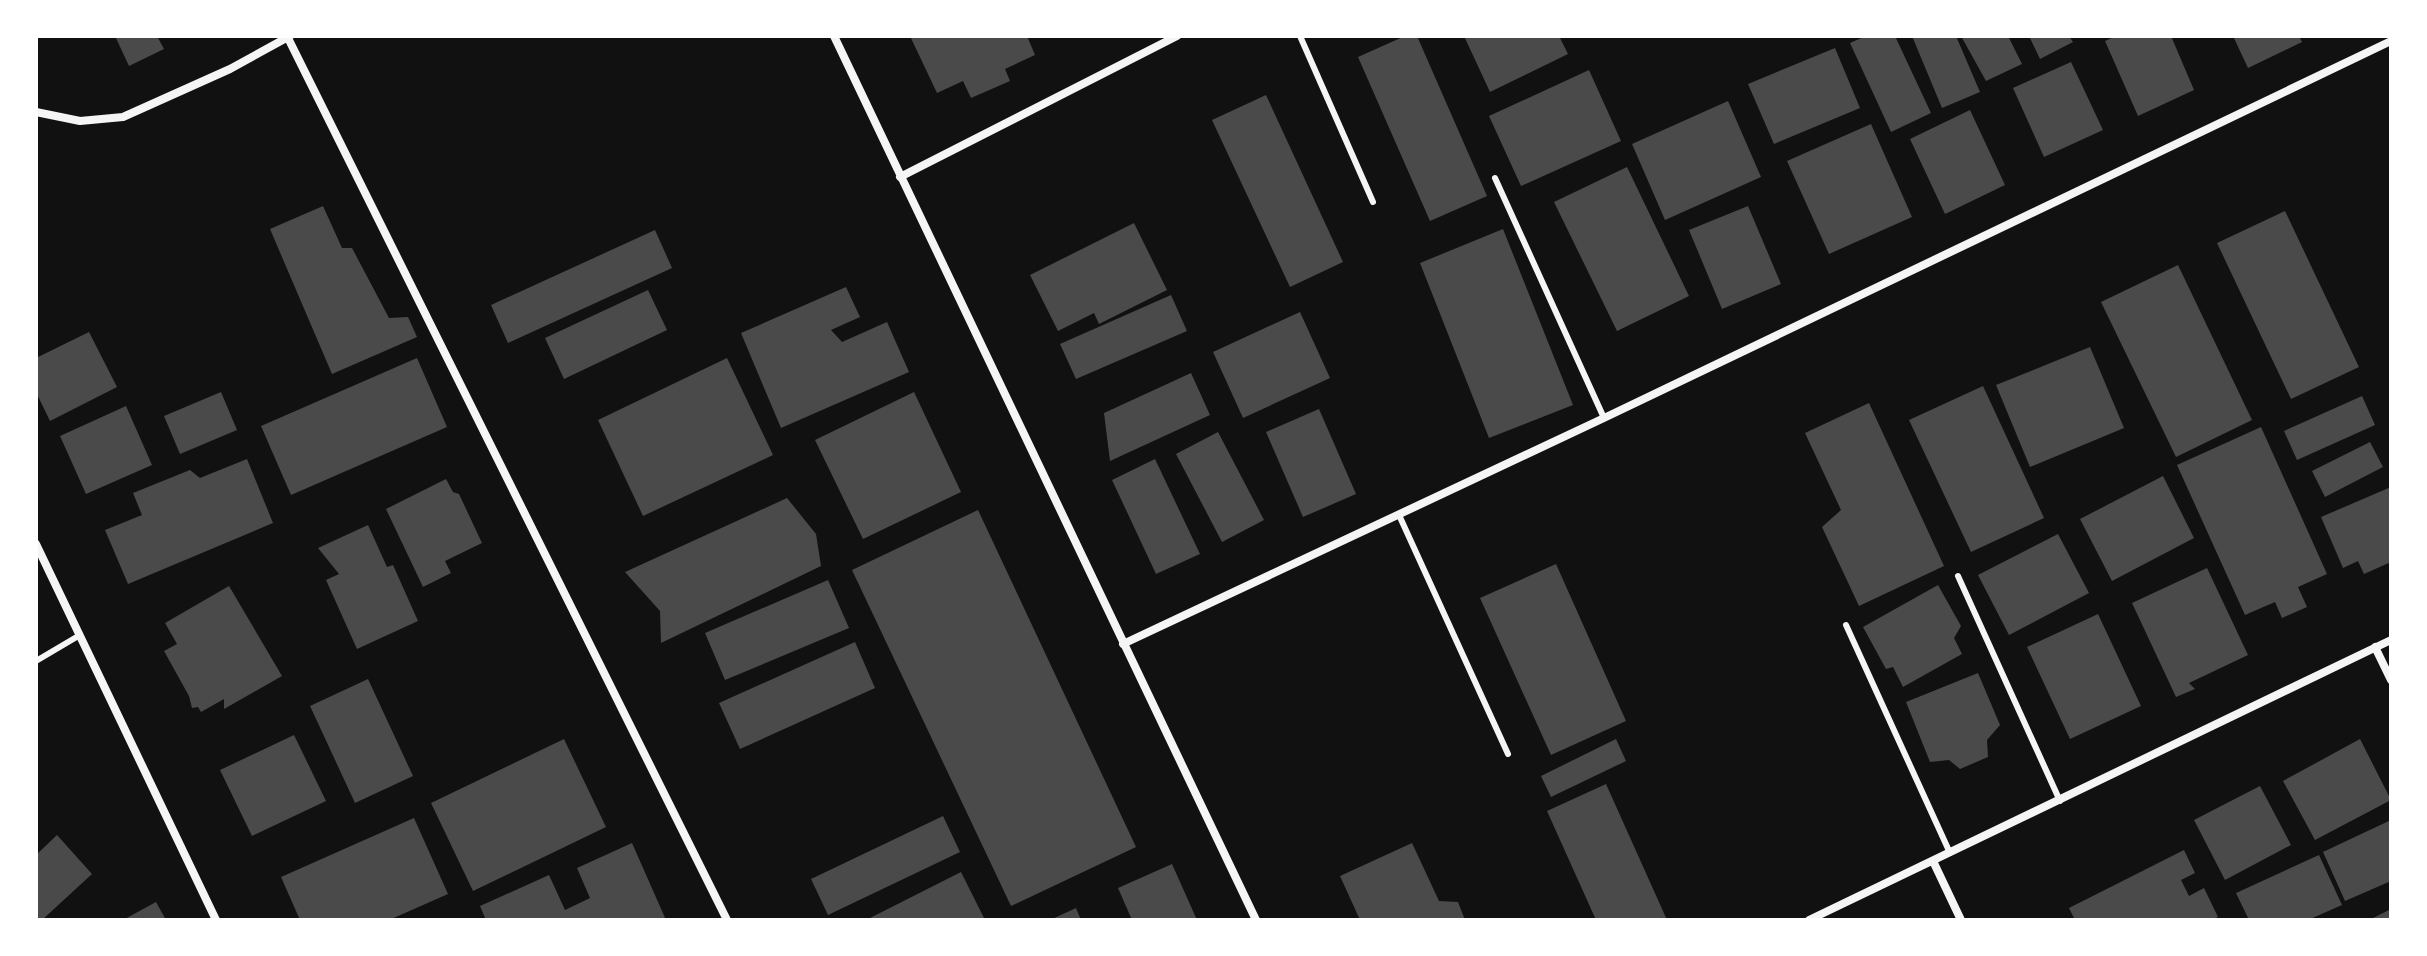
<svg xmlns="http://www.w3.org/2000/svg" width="2427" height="956" font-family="'Varela Round',sans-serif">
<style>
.building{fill:#4a4a4a}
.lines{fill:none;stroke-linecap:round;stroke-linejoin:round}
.service{stroke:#f5f5f5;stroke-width:6}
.minor{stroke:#f5f5f5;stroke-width:8}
</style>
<rect width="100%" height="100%" fill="#111"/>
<!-- building -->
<path class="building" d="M115,36H157L164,49L129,66Z
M910,36H1027L1035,55L1005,69L1010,81L971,98L963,81L937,93Z
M1405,36H1417L1487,196L1430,221L1358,57Z
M1464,36H1559L1568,54L1490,92Z
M1866,36H1895L1931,113L1891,132L1850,43Z
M1912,36H1956L1980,92L1942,108Z
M1961,36H2008L2022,64L1986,81Z
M2029,36H2069L2073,42L2040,59Z
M2116,36H2171L2194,90L2138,116L2105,41Z
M2233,36H2299L2302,42L2248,68Z
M1835,48L1860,108L1774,144L1748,84Z
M2071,62L2103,130L2044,157L2013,88Z
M1589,70L1621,141L1521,186L1489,116Z
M1266,95L1343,262L1290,287L1212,120Z
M1728,101L1761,177L1665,220L1632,144Z
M1970,110L2005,185L1945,214L1910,139Z
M1871,124L1912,217L1829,254L1787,161Z
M1627,167L1689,296L1617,331L1554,202Z
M323,206L342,248H352L389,318L408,317L417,337L332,374L270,229Z
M1748,206L1781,284L1722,309L1689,230Z
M2285,211L2359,367L2291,399L2217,243Z
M1134,223L1167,290L1099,324L1094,313L1058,331L1030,275Z
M1503,229L1573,405L1489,438L1420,263Z
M655,230L672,268L508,343L491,305Z
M2178,265L2252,420L2176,457L2101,302Z
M846,287L860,317L831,330L842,342L887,322L909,372L781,428L741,333Z
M648,290L667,330L564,379L545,338Z
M1171,295L1187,331L1076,379L1060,344Z
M1300,312L1330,378L1243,418L1213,352Z
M89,332L117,387L50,421L36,392V358Z
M2090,347L2124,428L2030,467L1996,385Z
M417,358L447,427L291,495L261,426Z
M727,358L773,455L643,516L598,420Z
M1191,373L1210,415L1110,461L1104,413Z
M1983,386L2044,518L1971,552L1909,420Z
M221,392L237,430L180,454L164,416Z
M914,392L961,492L863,539L815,440Z
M2362,396L2375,425L2297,460L2284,431Z
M1869,403L1944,566L1859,606L1822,527L1841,510L1805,433Z
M126,406L152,465L86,494L60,436Z
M1319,409L1356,494L1303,517L1266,432Z
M2261,427L2327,574L2298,587L2307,607L2282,618L2275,602L2245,615L2177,465Z
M1218,432L1264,520L1222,542L1176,454Z
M2370,442L2383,467L2325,497L2312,471Z
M247,459L273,523L128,584L105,530L142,515L133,493L190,470L200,478Z
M1155,459L1200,554L1156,574L1112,480Z
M2163,476L2194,538L2112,581L2080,519Z
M446,479L453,492L459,494L482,543L445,561L451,573L423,587L386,509Z
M2391,487V562L2364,574L2358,561L2343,568L2321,517Z
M787,498L816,534L821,566L661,643L660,611L625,572Z
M978,510L1136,847L1011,906L852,570Z
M368,525L387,567L393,565L418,621L357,649L326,580L339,574L318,548Z
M2058,534L2089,593L2009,635L1978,575Z
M1556,564L1626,721L1551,755L1480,598Z
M2207,568L2248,655L2189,683L2195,689L2176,697L2132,603Z
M828,580L849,628L725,680L705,633Z
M1938,585L1961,626L1954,638L1962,654L1903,687L1893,667L1886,669L1863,627Z
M229,586L282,676L224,709V699L201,712L198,707L192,708L189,696L164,651L177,644L165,623Z
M2098,614L2141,706L2070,739L2027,647Z
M855,642L875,688L740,749L719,703Z
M1978,673L2000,725L1987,740L1988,757L1960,769L1949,760L1930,762L1906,702Z
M368,679L413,776L355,803L310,706Z
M294,735L326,801L252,836L220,770Z
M564,739L606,827L473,891L431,803Z
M1616,739L1626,761L1551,797L1541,776Z
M2360,739L2391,800L2315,840L2283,781Z
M1606,784L1667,920H1596L1547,811Z
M2260,786L2291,845L2225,880L2194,820Z
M943,816L960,852L828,915L811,879Z
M414,818L448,894L389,920H300L281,877Z
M2391,820V881L2345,901L2323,852Z
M57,835L92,874L42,920H36V855Z
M632,843L666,920H486L480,906L549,875L565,910L590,898L577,868Z
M1412,843L1439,901L1458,902L1465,920H1360L1340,876Z
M2184,850L2195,873L2181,880L2189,896L2204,888L2218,917L2211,920H2075L2069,908Z
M2319,855L2342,905L2308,920H2249L2236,893Z
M1172,864L1197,920H1132L1118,888Z
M961,872L984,918L866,920Z
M156,902L166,920H123Z
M1076,908L1081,920H1050Z
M2391,909V920H2369Z"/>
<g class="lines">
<!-- service -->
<path class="service" d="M1300,36L1373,202
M1495,178L1604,418
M1399,515L1508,754
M1958,576L2060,801
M1846,625L1950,853
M36,661L80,635"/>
<!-- minor -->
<path class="minor" d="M834,36L1256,920
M288,38L727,920
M36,112L80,121L123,117L230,69L290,36
M900,177L1177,36
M36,544L216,920
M1123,644L1604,418L2391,41
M2375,647L2391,680
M1933,861L1961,920
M1809,920L2391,640"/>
</g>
<!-- border -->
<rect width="2427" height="956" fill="none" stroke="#ffffff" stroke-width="76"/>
</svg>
